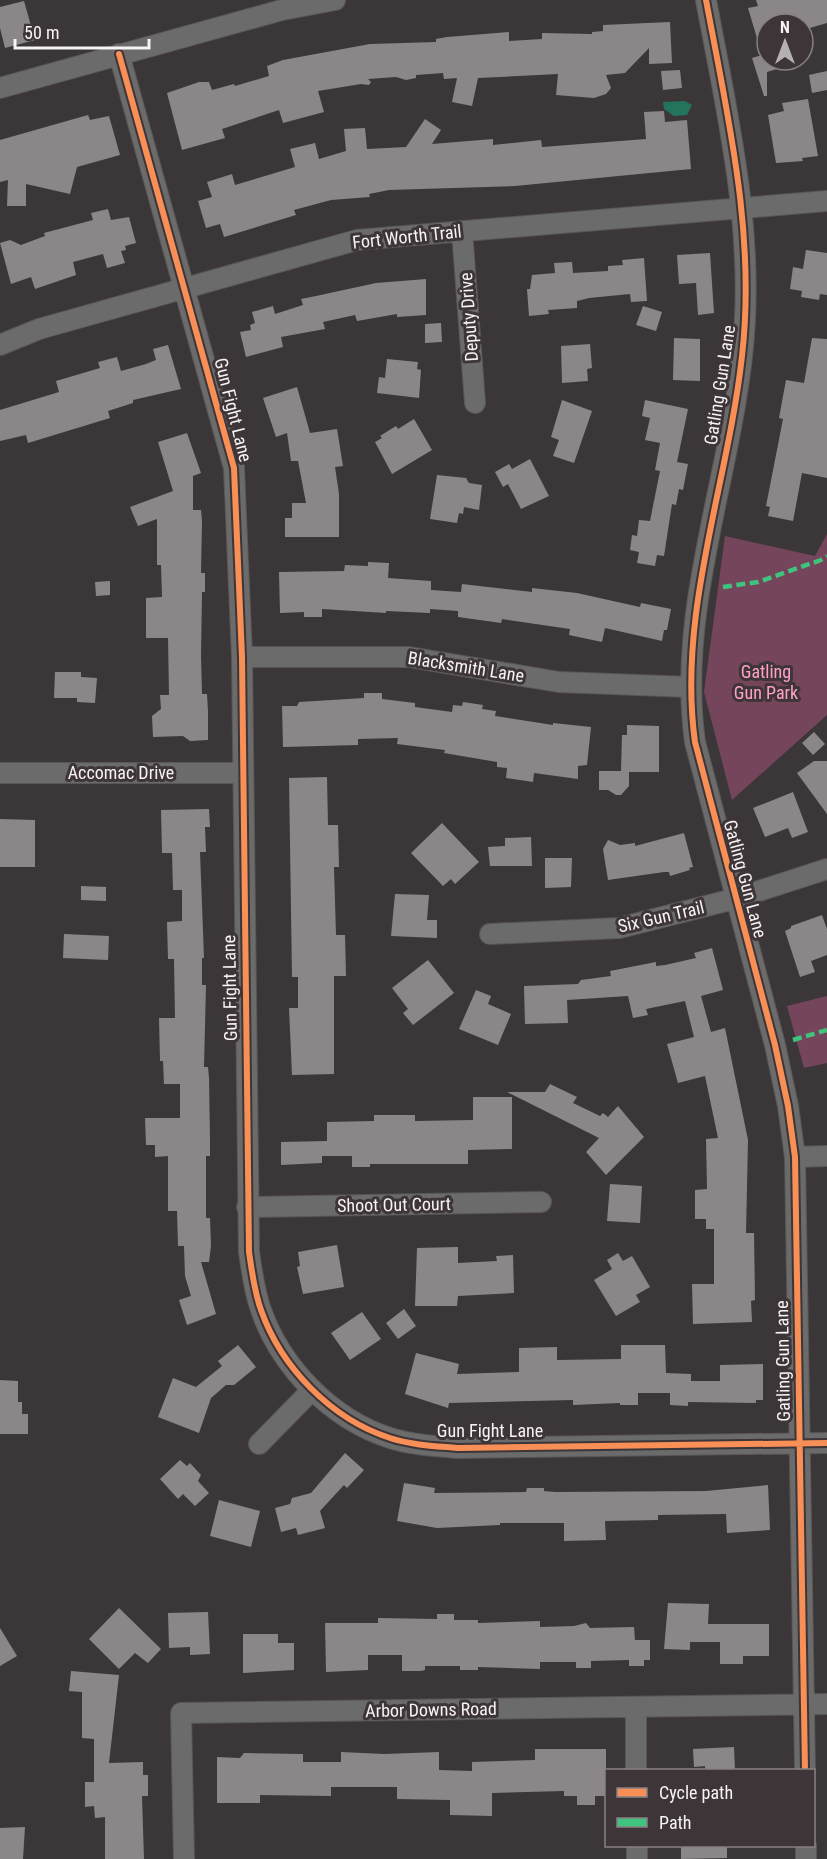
<svg xmlns="http://www.w3.org/2000/svg" width="827" height="1859" font-family="'Roboto Condensed',sans-serif">
<style>
.green{fill:#74455b}
.water{fill:#22745c}
.building{fill:#8b8789}
.lines{fill:none;stroke-linecap:round;stroke-linejoin:round}
.minor-casing{stroke:#585657;stroke-width:22}
.minor{stroke:#6a6b6a;stroke-width:20}
.quiet{stroke:#40c37c;stroke-width:4.5;stroke-dasharray:9 4.5;stroke-linecap:butt}
.cycleway-casing{stroke:#3d3538;stroke-width:10}
.cycleway{stroke:#f78f57;stroke-width:6}
.labels{text-anchor:middle;stroke-width:6;stroke-linejoin:round;paint-order:stroke}
.street-label{font-size:18px;fill:#f7f2f4;stroke:#3d3538}
.park-label{font-size:18px;fill:#ffa0ca;stroke:#3d3538}
</style>
<rect width="100%" height="100%" fill="#3b3739"/>
<!-- green -->
<path class="green" d="M827,534V715L732,800L704,692L725,536L815,556Z
M827,996V1063L804,1068L787,1006Z"/>
<!-- water -->
<path class="water" d="M685,101L692,105L687,115L674,116L664,109L663,102Z"/>
<!-- building -->
<path class="building" d="M756,0H827V23L803,30V24H767V60H796V63L767,72V96H764L752,58L762,55L748,8L758,6Z
M24,1L35,40L5,48L0,28V7Z
M670,22L672,63L649,64V48L625,73L606,75L611,88L606,94L594,98L556,95L558,74L478,78L472,106L452,102L457,78L444,79L443,73L416,75V78L406,80L396,77L368,79L371,82L369,85L361,84L318,91L324,112L283,123L279,110L222,129L225,138L182,150L167,93L199,82H209L212,90L234,84L235,86L269,76L267,66L283,60L370,44L436,42V39L447,37L509,32V41L542,39V33L592,34V32L603,31V25Z
M680,70L682,88L663,90L661,71Z
M827,71V90L812,93L809,75Z
M808,99L818,156L802,158L803,161L776,163L768,115L784,111L782,103Z
M664,111L665,122L687,120L691,169L515,186L389,190L369,194L370,197L331,200L294,210L296,215L224,237L220,224L206,228L198,201L212,197L207,182L232,174L235,185L295,167L290,149L315,143L319,159L346,151L344,129L365,128L367,149L406,147L425,119L441,130L432,144L493,139V145L541,140L542,147L646,139L644,112Z
M88,115L90,120L109,116L120,155L77,167L70,194L26,184V206H7L8,180L0,182V140Z
M108,209L111,220L129,217L136,243L125,246L126,250L121,251L125,263L107,268L103,254L73,262L76,275L35,289L31,277L11,284L0,243L10,240L21,245L45,236L44,233L93,220L91,213Z
M806,250L827,253V295L820,294L819,300L801,297L802,291L790,289L793,267L803,269Z
M710,253L714,313L698,315L696,283L679,284L677,255Z
M644,258L647,301L631,302L630,294L589,298L577,301V308L548,310L549,314L529,316L527,289H530L532,275L555,273L554,263L572,262L573,273L608,271V266L623,265L622,260Z
M426,279V315L397,317V314L357,321L355,315L323,322L325,329L281,337L283,347L246,357L240,332L251,330L250,325L255,323L252,312L273,306L275,314L303,305L301,299L316,296L376,283Z
M643,306L662,312L656,331L636,325Z
M441,323L442,342L425,343V324Z
M674,338L700,339V381L673,380Z
M812,338L827,339V478L802,473L793,521L768,516L770,507L766,506L783,419L779,418L786,380L804,383Z
M590,344L592,368L587,369L588,381L562,383L561,346Z
M168,345L181,389L133,400V403L108,411L110,418L28,443L26,435L0,441V410L59,392L56,381L100,368L98,362L117,357L121,371L146,364L156,360L153,349Z
M387,359L418,362L417,369L421,370L419,398L377,393L379,377L385,378Z
M297,387L310,433L337,429L343,466L335,467L339,494V537H285V518H292V503H306L298,461H291L287,433L276,437L263,398Z
M562,400L592,411L574,463L553,456L559,440L551,437Z
M645,400L688,409L677,462L688,464L683,490L679,489L676,505L672,504L664,556L657,555L655,566L637,563L639,552L630,550L632,535L637,536L639,520L650,521L660,471L655,470L660,443L645,440L650,418L642,416Z
M414,419L432,450L392,474L375,442L382,438L380,436L396,426L398,429Z
M187,433L201,473L193,476V510H201L202,521L201,573H205V592H202L201,656L202,694H207L208,711V740L190,741L183,736L153,737L152,716L161,709L160,695H169L168,638H146V598L162,597L161,565H157V519L138,526L130,507L173,491L158,442Z
M530,459L549,496L521,509L508,484L503,487L495,472L509,464L512,469Z
M437,475L466,478L469,483L482,485L479,510L464,507L463,514L459,513L457,523L430,519Z
M368,562L389,563L388,578L431,581V590L461,592L462,584L532,592V588L577,593L640,607L641,603L671,609L667,630H664L662,641L605,628L602,642L569,635L570,629L502,619L501,623L458,617V611L430,609V613L386,611V613L322,609V617H304V612L280,613L279,572L344,571L345,565L368,566Z
M110,581V595L96,596L95,582Z
M55,672H81V677L97,678L95,703L77,702V698H54Z
M364,693H382V699L415,703V707L452,712L453,705L462,706L463,702L483,705L482,709L496,711L495,716L553,725V723L591,727L587,765L578,766V779L534,773L533,782L506,778L507,768L497,767V762L444,753L445,750L397,744L398,738L358,739V745L283,747L282,706H297L299,702L364,698Z
M627,725L659,726V772H629V786L621,795H616L608,790H599V771H621L622,735H627Z
M814,732L825,744L813,755L802,743Z
M814,761H827V814L797,773Z
M327,777L328,825H338L339,867H334L336,935H345L346,976H334V1074L292,1075L289,1008H298V977H292L289,778Z
M793,792L808,832L792,838L788,828L765,837L753,808Z
M209,809L210,827H205L206,852H200L204,958H202V985H206L204,1067H208L209,1078L210,1140V1156H206V1218H210L211,1246L209,1262H201L216,1314L187,1325L179,1300L191,1296L185,1276L184,1246H178L177,1211H168V1156L155,1157V1145H146L145,1118H180V1084H164L163,1061H160L159,1018H175L174,959H168L167,922L182,921V890H173L172,853H162L161,810Z
M0,819L35,820V867H0Z
M442,823L479,862L455,884L451,879L443,886L411,853Z
M684,833L693,867L689,868L690,870L670,876L669,872H664L608,880L603,849L608,840L620,845L635,843V846Z
M531,837L532,866H490L488,847L505,846V838Z
M545,858H572L571,887L545,888Z
M81,886L106,887V901L81,900Z
M395,894L429,895L427,920H437V938L391,936Z
M822,915L827,929V955L811,961L815,972L800,977L785,931L791,928V926Z
M64,934L109,936L108,960L63,958Z
M712,948L723,990L701,996L711,1032L725,1028L748,1140L746,1233H754L755,1300L751,1301L752,1322L693,1324L692,1284H714V1229H706V1219H695V1190L707,1189L706,1139L718,1138L705,1076L678,1083L667,1044L694,1037L685,1001L646,1009L648,1015L633,1018L628,996L567,1000L568,1023L525,1024L524,986L578,984L581,980L611,976L610,971L656,962V966L665,965L696,958L694,953Z
M428,960L454,993L413,1025L403,1013L408,1009L392,988Z
M476,990L491,996L488,1004L511,1014L498,1045L459,1029Z
M550,1084L577,1097L573,1103L600,1116L603,1113L608,1117L618,1106L644,1137L606,1175L586,1152L599,1138L507,1092H545Z
M473,1097H512V1149L468,1150V1164H370V1167H352V1156H322V1163L281,1165V1142L327,1141V1122L374,1121V1115H415V1121L473,1120Z
M610,1184L642,1186L640,1223L607,1221Z
M337,1245L344,1287L303,1294L297,1267L300,1266L298,1252Z
M458,1247V1263L497,1261L496,1256L513,1255L514,1293L458,1296L457,1306H415L417,1248Z
M618,1253L623,1261L632,1256L650,1287L636,1295L640,1302L616,1316L594,1280L612,1269L607,1260Z
M404,1309L416,1326L398,1339L386,1323Z
M362,1312L381,1339L350,1360L331,1333Z
M238,1345L256,1367L234,1385H226L211,1398L199,1433L158,1417L173,1378L196,1387L222,1366L218,1361Z
M621,1345H665L666,1373L691,1374V1381H720V1365L763,1364V1400H756V1403L688,1402V1406L670,1405V1393H638V1405H620V1403L573,1405V1400L449,1403L448,1408L405,1394L416,1353L459,1364L457,1374L519,1372V1348L557,1347V1360L621,1359Z
M0,1380L18,1381V1402H22V1414H28V1434H0Z
M345,1453L364,1470L347,1488L344,1485L320,1511L325,1528L298,1535L296,1528L281,1532L275,1508L290,1504L292,1498L311,1493Z
M180,1460L187,1466L190,1463L201,1475L198,1481L209,1493L195,1506L183,1494L178,1499L160,1479Z
M404,1483L435,1488L434,1493L526,1492L527,1488H544V1491L555,1492L706,1491L768,1485L770,1530L727,1533L726,1514L658,1515V1520L605,1521L606,1540L564,1541V1523H500V1525L437,1528L397,1521Z
M219,1500L260,1511L251,1547L210,1536Z
M668,1603L709,1604L708,1624H769V1656H743V1664H720V1642H690V1650L664,1649Z
M119,1608L161,1649L148,1663L135,1653L119,1669L89,1639Z
M208,1612L210,1654L190,1655V1647L169,1648L168,1613Z
M437,1614H454V1620H478V1623L540,1621V1627L574,1626L586,1623L590,1628L634,1627L635,1640H650V1660H644V1666H629V1660L591,1661V1668H576V1662H540V1669L478,1667V1670H460V1666H425V1670L421,1671H402V1655H368V1670L326,1672L325,1623H378V1618L437,1619Z
M0,1628L17,1656L0,1666Z
M243,1634H278V1643H294V1670L243,1673Z
M71,1671L119,1675L109,1763L143,1762V1775H148V1796H142L144,1859H105V1817L95,1818L94,1806L85,1807V1782H94V1739L82,1738V1692L69,1691Z
M734,1747L735,1770H705V1766L694,1767L693,1749Z
M535,1749H606V1796H595V1805H577V1796H564V1791L492,1793V1816L450,1815V1800L397,1799V1787H331V1796L260,1795V1803H217V1757L240,1758L244,1753L303,1754V1762H341V1752L384,1754L439,1752V1770L472,1771V1762L535,1760Z
M25,1827L23,1859H0V1828Z
M681,1845H727V1858L681,1859Z"/>
<g class="lines">
<defs>
<path id="minor" d="M706,0C728,118 756,235 742,356C728,484 677,613 695,742L775,1045L788,1106L795,1157L805,1770
M119,54L234,468L242,657L249,1252C252,1271 254,1291 261,1310C281,1367 331,1419 390,1438C411,1445 435,1446 457,1448L827,1443
M0,88L282,10L335,0
M462,231L475,403
M0,345L39,329L357,240L827,201
M242,657H409L559,682L690,687
M0,773H243
M490,934L619,928L734,899L827,869
M795,1157L827,1156
M247,1207L541,1202
M259,1444L312,1390
M636,1707V1770
M637,1846V1859
M806,1846V1859
M184,1859L181,1713L827,1704"/>
</defs>
<!-- minor casing -->
<use href="#minor" class="minor-casing"/>
<!-- minor -->
<use href="#minor" class="minor"/>
<!-- quiet -->
<path class="quiet" d="M723,587L758,582L821,560L827,556
M793,1040L827,1030"/>
<defs>
<path id="cycleway" d="M706,0C728,118 756,235 742,356C728,484 677,613 695,742L775,1045L788,1106L795,1157L805,1770
M119,54L234,468L242,657L249,1252C252,1271 254,1291 261,1310C281,1367 331,1419 390,1438C411,1445 435,1446 457,1448L827,1443"/>
</defs>
<!-- cycleway casing -->
<use href="#cycleway" class="cycleway-casing"/>
<!-- cycleway -->
<use href="#cycleway" class="cycleway"/>
</g>
<g class="labels">
<!-- street labels -->
<g class="street-label">
<text transform="translate(407 237) rotate(-6)" y="6">Fort Worth Trail</text>
<text transform="translate(469 317) rotate(-94)" y="6">Deputy Drive</text>
<text transform="translate(720 385) rotate(-81)" y="6">Gatling Gun Lane</text>
<text transform="translate(233 410) rotate(76)" y="6">Gun Fight Lane</text>
<text transform="translate(466 667) rotate(9)" y="6">Blacksmith Lane</text>
<text x="121" y="779">Accomac Drive</text>
<text transform="translate(745 879) rotate(75)" y="6">Gatling Gun Lane</text>
<text transform="translate(661 917) rotate(-13)" y="6">Six Gun Trail</text>
<text transform="translate(230 988) rotate(-91)" y="6">Gun Fight Lane</text>
<text transform="translate(394 1205) rotate(-1)" y="6">Shoot Out Court</text>
<text transform="translate(783 1361) rotate(-91)" y="6">Gatling Gun Lane</text>
<text x="490" y="1437">Gun Fight Lane</text>
<text transform="translate(431 1710) rotate(-1)" y="6">Arbor Downs Road</text>
</g>
<!-- park labels -->
<g class="park-label">
<text x="766" y="678">Gatling<tspan x="766" dy="21">Gun Park</tspan></text>
</g>
</g>
<!-- legend -->
<rect x="605" y="1769" width="210" height="78" fill="#3d3538" stroke="#878183" stroke-width="1.5"/>
<rect x="617" y="1788" width="30" height="9" fill="#f78f57" stroke="#878183" stroke-width="1.5"/>
<text x="659" y="1799" font-size="18" fill="#f7f2f4">Cycle path</text>
<rect x="617" y="1818" width="30" height="9" fill="#40c37c" stroke="#878183" stroke-width="1.5"/>
<text x="659" y="1829" font-size="18" fill="#f7f2f4">Path</text>
<!-- north arrow -->
<g transform="translate(785 42)"><circle r="28" fill="#3d3538" stroke="#878183" stroke-width="1.5"/>
<path d="M0-4.5L10 22L0 15L-10 22Z" fill="#b5b1b3"/>
<text y="-9" font-size="16" font-weight="bold" text-anchor="middle" fill="#f7f2f4">N</text>
</g>
<!-- scale -->
<path d="M15 39v9h134v-9" fill="none" stroke="#f7f2f4" stroke-width="3"/>
<text x="24" y="39" font-size="18" fill="#f7f2f4" stroke="#3d3538" stroke-width="4.5" paint-order="stroke">50 m</text>
</svg>
